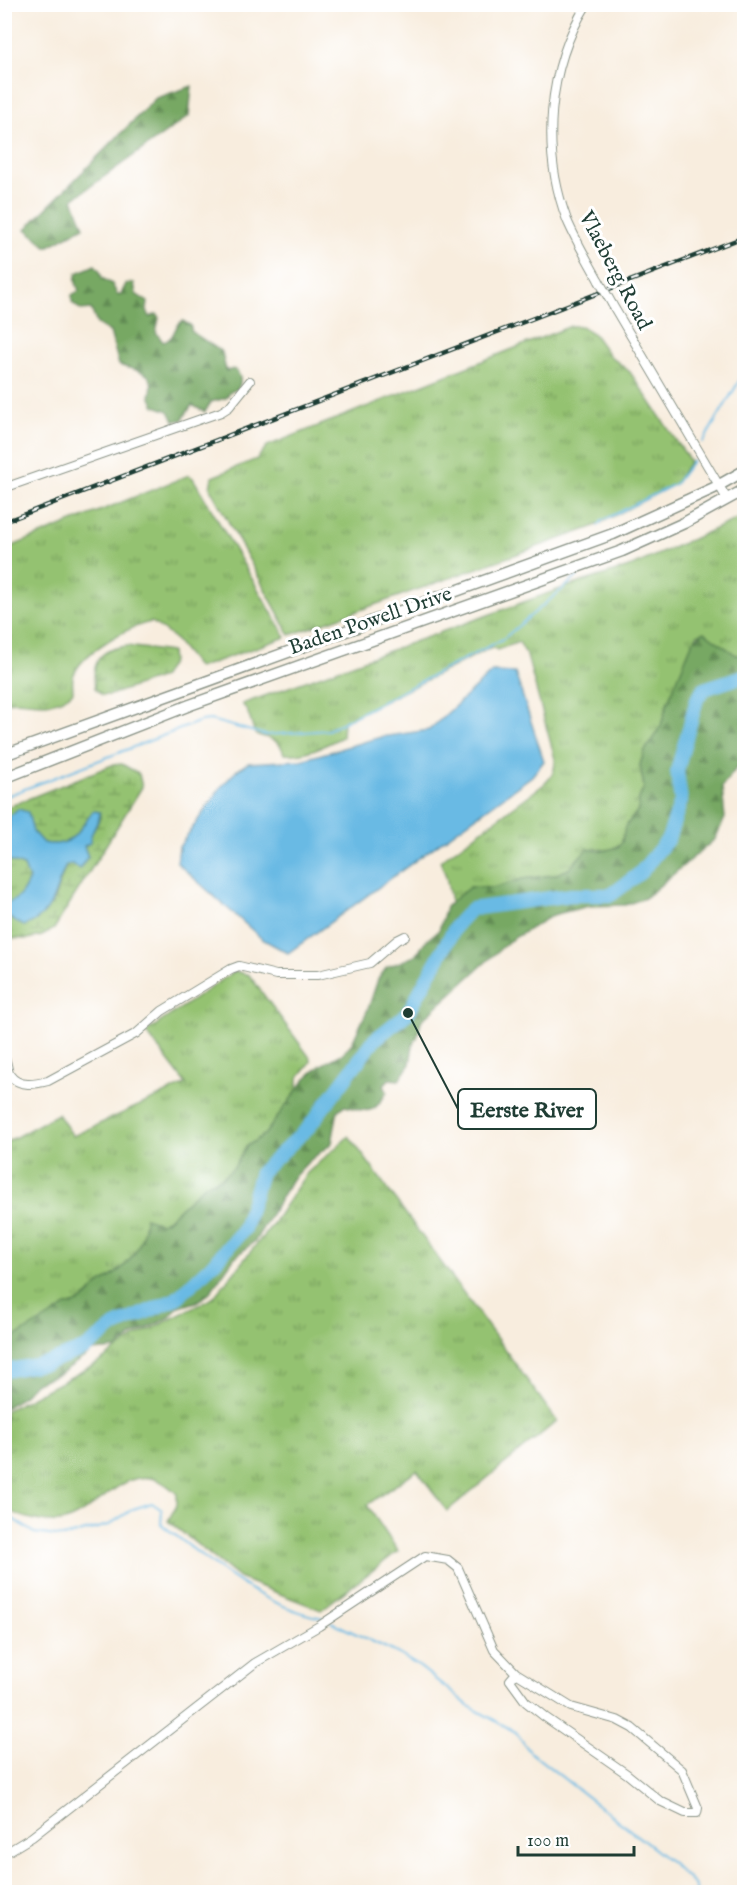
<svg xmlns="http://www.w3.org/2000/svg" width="749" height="1897" font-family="'IM FELL English',serif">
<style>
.grass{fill:url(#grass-tufts);stroke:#5a8052;stroke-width:1.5}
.forest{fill:url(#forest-firs);stroke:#4b724c;stroke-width:1.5}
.wetland{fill:url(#wetland-marsh);stroke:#5a8052;stroke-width:1.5}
.water{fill:#69bae4;stroke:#447c8c;stroke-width:1.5}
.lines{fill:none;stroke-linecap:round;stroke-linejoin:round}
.stream{stroke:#69bae4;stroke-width:2}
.river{stroke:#69bae4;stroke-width:14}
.street-casing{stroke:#8c9589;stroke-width:10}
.secondary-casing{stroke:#8c9589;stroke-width:13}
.street{stroke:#fff;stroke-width:8}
.secondary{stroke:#fff;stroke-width:10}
.rail-casing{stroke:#1f3d34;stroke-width:4.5}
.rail{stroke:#fff;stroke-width:2;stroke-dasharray:7;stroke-linecap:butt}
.street-bridge-casing{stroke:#8c9589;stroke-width:10;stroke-linecap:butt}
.street-bridge{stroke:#fff;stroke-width:8}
.labels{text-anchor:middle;stroke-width:6;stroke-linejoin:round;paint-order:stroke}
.street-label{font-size:21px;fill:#1f3d34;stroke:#fff}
.leader{fill:none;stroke:#1f3d34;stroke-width:2}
.callout-dot{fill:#1f3d34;stroke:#fff;stroke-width:2}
.callout{fill:#fff;stroke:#1f3d34;stroke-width:2}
.callout-label{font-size:22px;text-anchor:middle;font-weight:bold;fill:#1f3d34}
</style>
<defs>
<pattern id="grass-tufts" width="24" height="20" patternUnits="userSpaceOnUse" patternTransform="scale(1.5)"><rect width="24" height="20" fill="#94c271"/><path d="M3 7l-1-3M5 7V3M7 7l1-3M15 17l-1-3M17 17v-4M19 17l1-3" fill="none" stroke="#789f5e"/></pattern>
<pattern id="forest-firs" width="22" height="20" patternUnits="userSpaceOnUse" patternTransform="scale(1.5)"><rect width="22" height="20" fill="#77a863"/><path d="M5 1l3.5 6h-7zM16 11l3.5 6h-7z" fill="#618a52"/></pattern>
<pattern id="wetland-marsh" width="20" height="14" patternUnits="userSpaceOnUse" patternTransform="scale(1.5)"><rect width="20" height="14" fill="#94c271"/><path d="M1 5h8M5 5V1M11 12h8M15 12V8" fill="none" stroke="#789f5e"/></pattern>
</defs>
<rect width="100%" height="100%" fill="#fff"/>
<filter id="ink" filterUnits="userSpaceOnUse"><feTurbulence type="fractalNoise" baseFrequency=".0167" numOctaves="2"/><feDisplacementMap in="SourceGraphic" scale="12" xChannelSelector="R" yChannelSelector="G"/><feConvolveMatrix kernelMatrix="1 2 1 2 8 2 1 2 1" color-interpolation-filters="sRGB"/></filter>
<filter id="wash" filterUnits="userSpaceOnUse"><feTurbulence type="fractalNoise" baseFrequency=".008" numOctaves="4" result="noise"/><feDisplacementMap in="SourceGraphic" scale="24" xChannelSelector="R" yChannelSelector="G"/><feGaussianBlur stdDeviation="1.35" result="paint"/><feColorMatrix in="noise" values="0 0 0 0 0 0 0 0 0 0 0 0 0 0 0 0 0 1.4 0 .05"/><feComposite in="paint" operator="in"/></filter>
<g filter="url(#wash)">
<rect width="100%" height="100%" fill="#f8edde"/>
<!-- grass -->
<path class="grass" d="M571,326H581L594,334L609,355L630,372L690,461L675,484L593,527L290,635L210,488L212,477L257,459L267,446Z
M189,475L193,478L286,637L198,668L174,638L152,622C129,626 80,653 73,677C72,681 73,688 73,692C51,712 30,698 5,702V549Z
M744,516V655H736L704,632L697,635L667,704L661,726L644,752L640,765L644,787L638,801L639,809L625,827L622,842L610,851L595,848L582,854L569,869L554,875L523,879L493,888L470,887L451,902L446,876L440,861L543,785C552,777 555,772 555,759L527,656L519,642L497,650L492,647L343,722L342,737C324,746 305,756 284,754C280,738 268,739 255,734L247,710L242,704L557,590L632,566Z
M235,971L249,975L311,1059V1062L298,1078V1092L265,1134L246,1147L234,1167L220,1179L206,1184L167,1220L160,1223L145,1219C144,1244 132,1262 111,1277C106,1280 99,1283 96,1287C87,1297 79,1306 66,1306C46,1321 25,1330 5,1344V1143L58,1114L73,1136L186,1084L146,1032Z
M349,1136L557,1421L447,1511L417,1470L367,1505L398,1551L321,1610L239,1578L168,1521L177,1504V1494C135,1451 108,1503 70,1519C53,1527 20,1518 5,1508V1411L96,1364L137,1336L213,1298L272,1225L306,1174Z"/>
<!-- forest -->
<path class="forest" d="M192,86L189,116L73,199L84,227L47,247L26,229L156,98Z
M95,265L100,271L102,278L112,284L117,294H121L126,284L134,283L136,294L148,302L147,310L150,317L157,314L159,318L156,332L163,342C176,339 173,325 183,321L190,325L192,332L222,352L226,371L234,369C241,374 242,382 238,389L230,392L226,398L211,402L205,412L192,405L182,420L174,421L169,411L155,406L150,396C158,369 137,372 119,365L110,332L97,324L91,309L81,310L72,303V295L79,291L75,280L77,273Z
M704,632L736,655H744V744L741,762L722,787L725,818L715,839L645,898L625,905L589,906L553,915L509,941L421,1021L417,1038L413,1044L410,1064L399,1080L389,1079L384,1085L387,1092C372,1117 368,1111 345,1106L338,1110L332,1143L308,1162L292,1179L255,1241L234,1258L209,1294L196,1302L177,1308L170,1317L132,1336L116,1349L93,1351L61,1373L35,1383L22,1397L5,1408V1344C24,1329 46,1321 66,1306C79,1306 87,1297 96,1287C99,1283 106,1280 111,1277C132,1262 144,1244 145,1218L160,1223L167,1220L206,1184L220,1179L234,1167L246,1147L265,1134L306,1078L321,1065L342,1054L352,1043L368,1009L378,979L387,967L415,956L427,940L439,930L446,907L451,902L470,887L493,888L522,879L554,875L569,869L587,849L603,851L618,847L622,842L625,827L639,809L638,801L644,787L640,765L644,752L661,726L667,704L693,641Z"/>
<!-- wetland -->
<path class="wetland" d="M127,646L171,652L172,661L163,677L110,695H102L95,688C91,661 100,649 127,646Z
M122,764L139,774L142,787L54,929L42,936L28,939L5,938L4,912L7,917L52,905L66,865L83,862L88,857L84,846L100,818V812L93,811C77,833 73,848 43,843L33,832L9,827L5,832V808L112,765Z
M4,859L24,866L29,879C24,891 18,902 5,903Z"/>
<!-- water -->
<path class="water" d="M492,672L515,673L544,761L532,776L288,953L262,939L177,863L179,847L221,787L237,770L248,763L301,760L381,737L429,730Z
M18,809L28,812L33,832L43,843C73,848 77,833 93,811L100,812C100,823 89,832 90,843L84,846L88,857L80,869L72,864L66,865C53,892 55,915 24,926C12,920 4,918 5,903C18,902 24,891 29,879L24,866L5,859V832L9,827V816Z"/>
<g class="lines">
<!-- stream -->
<path class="stream" d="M703,442L744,373
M598,526L602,521L675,484L693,460
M4,797L201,721L210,720L266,735L328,730L503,639L578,576
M4,1513L34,1533L63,1537L109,1525L133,1509L152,1503L162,1510L161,1524C211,1563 260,1606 323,1618
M331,1622L397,1653L420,1667L469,1706L516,1732L530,1752L672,1863L695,1886L697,1892"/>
<!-- river -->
<path class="river" d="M4,1371L47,1363L86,1348L113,1327L176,1299L212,1265L244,1229L261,1172L308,1128L374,1040L408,1013L457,924L471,909L571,895H611L640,873L668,839L681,801L677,771L697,699L704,689L744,676"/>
</g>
</g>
<g filter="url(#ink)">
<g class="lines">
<defs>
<path id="street" d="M587,4C547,68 541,151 567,220C576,241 588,261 599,281
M612,304L727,499
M4,488L221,412L229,407L250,381
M4,537V540
M4,1057C8,1062 7,1071 10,1075C19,1088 36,1084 48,1081L137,1033L162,1011L231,969L239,966L276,975H318L370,963L397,940L405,936
M4,1854L32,1837L255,1663L319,1626L425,1556L448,1560L458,1568L494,1650L516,1673L571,1707L617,1720L632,1728L682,1770L698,1808L697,1813H685L660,1801L627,1774L545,1717L526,1702L510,1680L516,1673"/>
<path id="secondary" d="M4,755L613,534L714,488L744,471
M4,778L190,705L622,551L684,523L744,490"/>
</defs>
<!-- street casing -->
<use href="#street" class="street-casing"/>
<!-- secondary casing -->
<use href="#secondary" class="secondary-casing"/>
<!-- street -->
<use href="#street" class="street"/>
<!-- secondary -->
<use href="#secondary" class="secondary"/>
<defs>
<path id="rail" d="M4,522L744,237"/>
</defs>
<!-- rail casing -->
<use href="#rail" class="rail-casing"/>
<!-- rail -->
<use href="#rail" class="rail"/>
<defs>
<path id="street-bridge" d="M599,281L612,304"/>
</defs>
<!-- street-bridge casing -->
<use href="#street-bridge" class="street-bridge-casing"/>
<!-- street-bridge -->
<use href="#street-bridge" class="street-bridge"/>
</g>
</g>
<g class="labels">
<!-- street labels -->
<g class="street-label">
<text transform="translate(616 270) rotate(62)" y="7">Vlaeberg Road</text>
<text transform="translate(370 620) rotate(-19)" y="7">Baden Powell Drive</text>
</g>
</g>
<!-- callouts -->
<path class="leader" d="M408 1013L458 1109"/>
<circle class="callout-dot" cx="408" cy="1013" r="6"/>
<rect class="callout" x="458" y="1089" width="138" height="40" rx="6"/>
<g class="callout-label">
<text x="527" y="1117">Eerste River</text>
</g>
<!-- margin -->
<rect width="749" height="1897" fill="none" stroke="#fff" stroke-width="24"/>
<!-- scale -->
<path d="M518 1846v9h116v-9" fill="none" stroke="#1f3d34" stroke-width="3"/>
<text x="527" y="1846" font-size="18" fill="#1f3d34" stroke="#ffffff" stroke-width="4.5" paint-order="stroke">100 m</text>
</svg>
